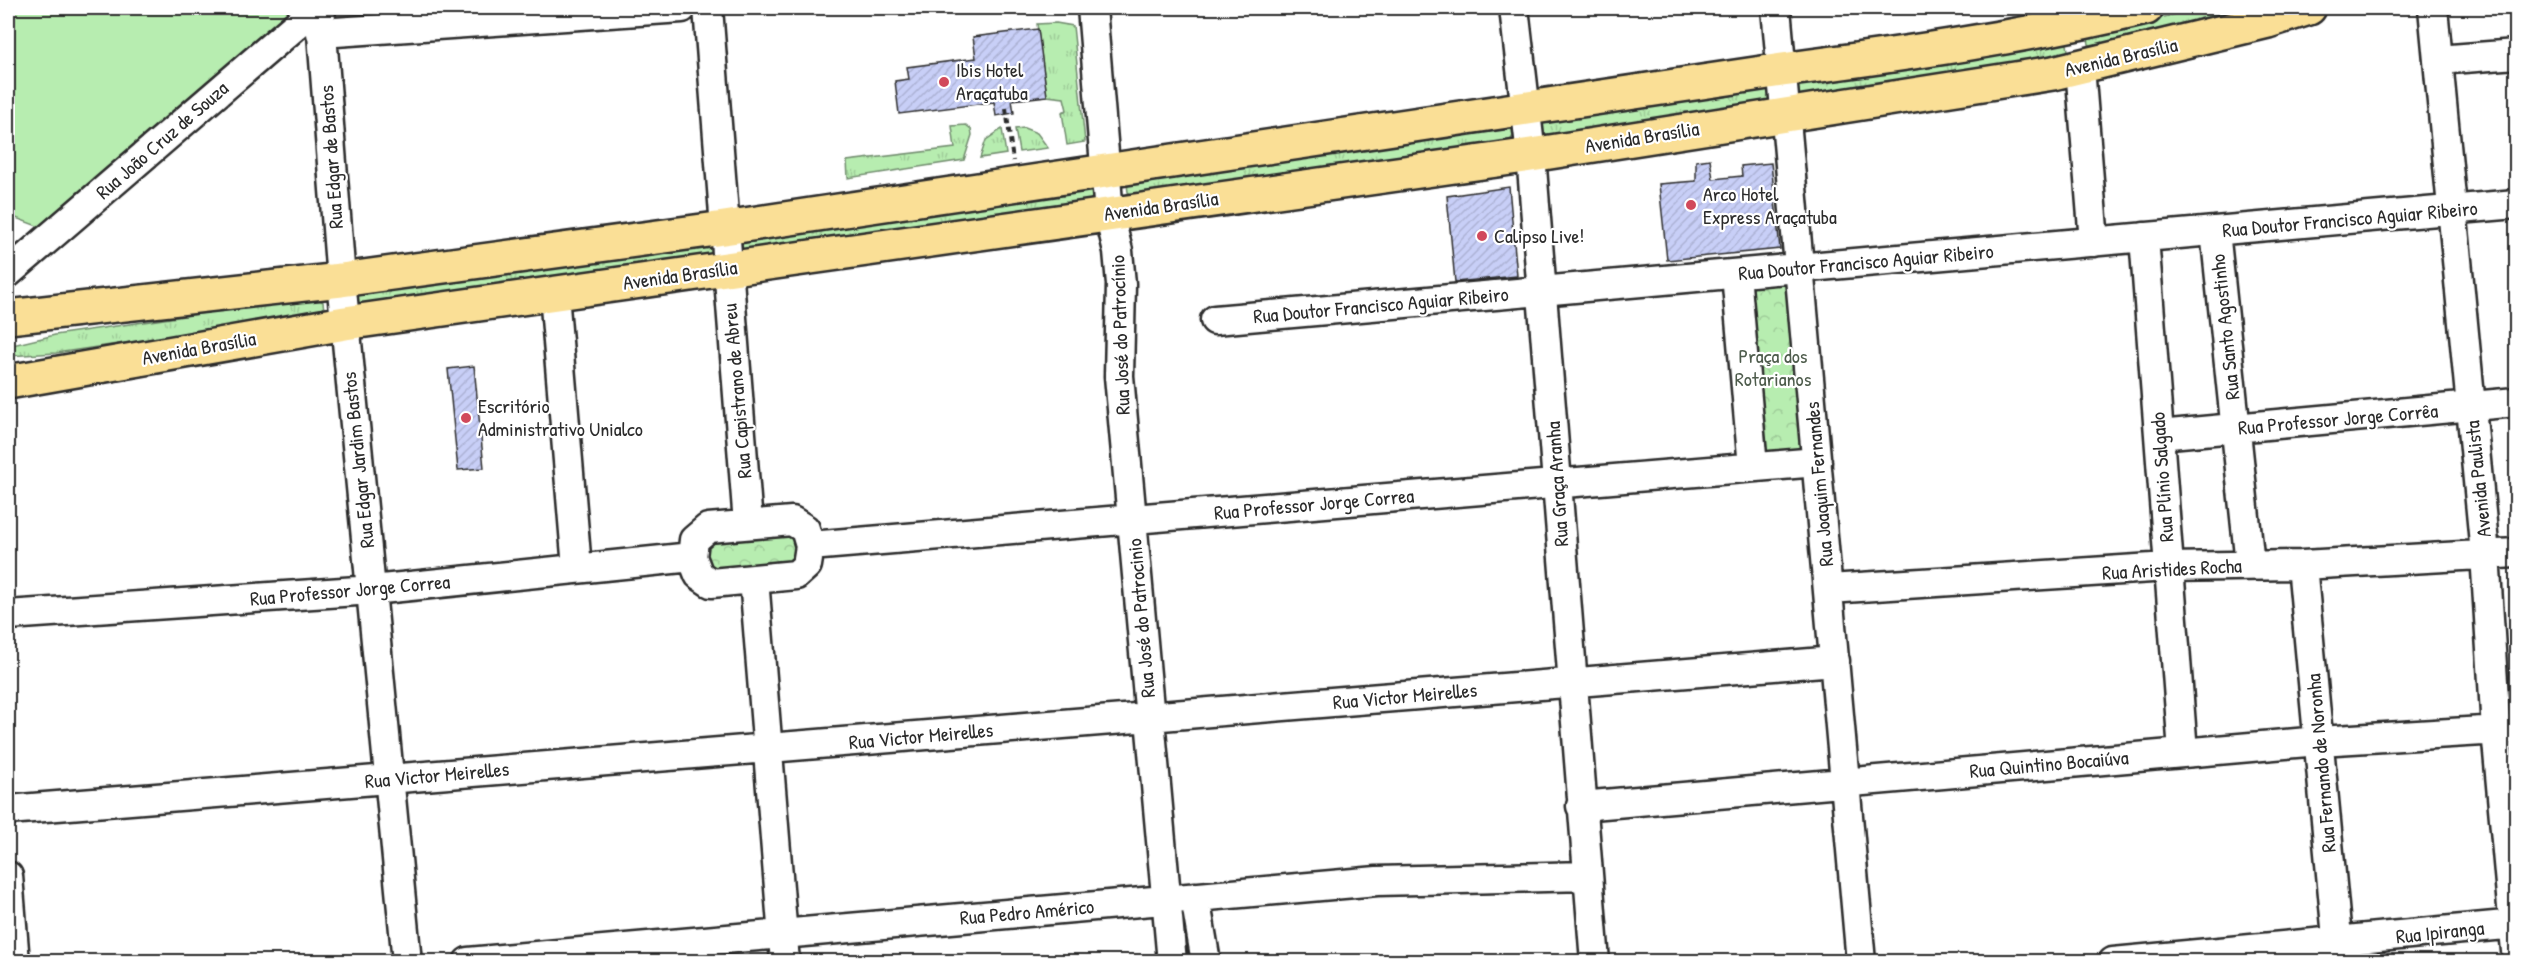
<svg xmlns="http://www.w3.org/2000/svg" width="2524" height="969" font-family="'Patrick Hand',sans-serif">
<style>
.grass{fill:url(#grass-tufts);stroke:#718c6e;stroke-width:1.5}
.park{fill:url(#park-crowns);stroke:#718c6e;stroke-width:1.5}
.pitch{fill:#b7edb0;stroke:#718c6e;stroke-width:1.5}
.building{fill:url(#building-hatch);stroke:#2b2b2b;stroke-width:1.5}
.lines{fill:none;stroke-linecap:round;stroke-linejoin:round}
.minor-casing{stroke:#2b2b2b;stroke-width:33}
.major-casing{stroke:#2b2b2b;stroke-width:38}
.path{stroke:#2b2b2b;stroke-width:4;stroke-dasharray:6 4.5;stroke-linecap:butt}
.minor{stroke:#fff;stroke-width:28}
.major{stroke:#fadf96;stroke-width:33}
.poi-dot{fill:#d1495b;stroke:#fff;stroke-width:2}
.labels{text-anchor:middle;stroke-width:4.5;stroke-linejoin:round;paint-order:stroke}
.street-label{font-size:20px;fill:#2b2b2b;stroke:#fff}
.poi-label{font-size:20px;fill:#2b2b2b;stroke:#fff;text-anchor:start}
.park-label{font-size:20px;fill:#4e5c4c;stroke:#fff}
</style>
<defs>
<pattern id="grass-tufts" width="24" height="20" patternUnits="userSpaceOnUse" patternTransform="scale(1.5)"><rect width="24" height="20" fill="#b7edb0"/><path d="M3 7l-1-3M5 7V3M7 7l1-3M15 17l-1-3M17 17v-4M19 17l1-3" fill="none" stroke="#9ecb98"/></pattern>
<pattern id="park-crowns" width="20" height="18" patternUnits="userSpaceOnUse" patternTransform="scale(1.5)"><rect width="20" height="18" fill="#b7edb0"/><path d="M2 6a3 3 0 1 1 6 0M12 15a3 3 0 1 1 6 0" fill="none" stroke="#9ecb98"/></pattern>
<pattern id="building-hatch" width="6" height="6" patternUnits="userSpaceOnUse" patternTransform="scale(1.5)"><rect width="6" height="6" fill="#c8cff7"/><path d="M-1 1l2-2M0 6l6-6M5 7l2-2" fill="none" stroke="#acb2d4"/></pattern>
</defs>
<rect width="100%" height="100%" fill="#fff"/>
<filter id="ink" filterUnits="userSpaceOnUse"><feTurbulence type="fractalNoise" baseFrequency=".0167" numOctaves="2"/><feDisplacementMap in="SourceGraphic" scale="12" xChannelSelector="R" yChannelSelector="G"/><feConvolveMatrix kernelMatrix="1 2 1 2 8 2 1 2 1" color-interpolation-filters="sRGB"/></filter>
<g filter="url(#ink)">
<!-- grass -->
<path class="grass" d="M2203,8H2261L2094,48L2089,44L2088,38L2095,33Z
M1056,23L1073,26L1085,142L1067,145L1062,112L1067,110L1064,98L1047,96L1037,24Z
M2062,41L2067,44L2068,51L2063,56L1799,98L1794,95L1797,83Z
M1765,88L1770,91L1772,99L1767,103L1548,135L1543,132L1542,124L1548,121Z
M966,125L971,129L972,135L964,160L848,178L847,161L955,148L952,126Z
M1508,125L1512,129L1513,136L1510,141L1132,195L1128,192L1127,184Z
M1024,128L1037,133L1048,148L1019,152L1015,129Z
M1002,129L1006,154L980,158L986,140Z
M1092,189L1093,197L1088,201L743,251L738,248L742,236Z
M704,241L712,246L711,253L705,260L363,308L357,303V296L362,290Z
M314,297L323,302L324,310L316,315L56,353L8,356V346L55,335Z"/>
<!-- park -->
<path class="park" d="M1787,281L1802,451L1759,455L1744,284Z
M790,533L795,536L796,559L791,563L714,571L708,567L705,546L713,539Z"/>
<!-- pitch -->
<path class="pitch" d="M8,8H303L45,229L8,215Z"/>
<!-- building -->
<path class="building" d="M1038,29L1047,96L1012,100L1014,113L996,116L994,102L899,114L895,81L909,79L907,67L976,58L973,37Z
M1710,159L1713,179L1742,176L1741,166L1771,163L1780,249L1667,260L1659,184L1696,181V161Z
M1509,187L1517,276L1455,282L1447,196Z
M474,366L484,468L458,470L448,369Z"/>
<g class="lines">
<defs>
<path id="minor" d="M320,8L341,280L407,962
M708,8L748,524
M1092,8L1109,214L1118,251L1121,284L1119,376L1172,962
M1514,8L1531,155L1595,962
M1776,8L1861,962
M2433,8L2485,554L2496,730L2516,951
M321,33L682,8
M2438,60L2516,54
M2080,67L2094,242
M2215,231L2250,565
M2144,237L2183,752
M8,273L316,8
M1736,274L1753,467
M554,294L577,568
M1215,320L2516,204
M2159,435L2516,402
M792,521L805,529L810,546L807,565L796,575L711,583L699,575L692,557L694,540L708,528Z
M810,546L1817,462
M2302,565L2339,959
M754,579L785,962
M1829,589L2168,567L2302,565L2516,553
M8,615L372,590L692,557
M1581,806L2319,741L2516,729
M8,810L1835,661
M8,876L15,962
M1195,897L1206,962
M468,962L1377,881L1587,876
M2113,962L2516,924"/>
<path id="major" d="M8,317L341,280L724,228L1782,70C1905,54 2025,37 2146,8
M8,382L345,323L1531,155L2053,73L2268,21L2309,8"/>
</defs>
<!-- minor casing -->
<use href="#minor" class="minor-casing"/>
<!-- major casing -->
<use href="#major" class="major-casing"/>
<!-- path -->
<path class="path" d="M1006,108L1013,161"/>
<!-- minor -->
<use href="#minor" class="minor"/>
<!-- major -->
<use href="#major" class="major"/>
</g>
</g>
<!-- markers -->
<g class="poi-dot">
<circle cx="944" cy="82" r="6"/>
<circle cx="1691" cy="205" r="6"/>
<circle cx="1482" cy="236" r="6"/>
<circle cx="466" cy="418" r="6"/>
</g>
<g class="labels">
<!-- street labels -->
<g class="street-label">
<text transform="translate(2121 57) rotate(-13)" y="7">Avenida Brasília</text>
<text transform="translate(1642 137) rotate(-9)" y="7">Avenida Brasília</text>
<text transform="translate(162 140) rotate(-41)" y="7">Rua João Cruz de Souza</text>
<text transform="translate(331 157) rotate(-94)" y="7">Rua Edgar de Bastos</text>
<text transform="translate(1161 206) rotate(-8)" y="7">Avenida Brasília</text>
<text transform="translate(2350 219) rotate(-5)" y="7">Rua Doutor Francisco Aguiar Ribeiro</text>
<text transform="translate(1866 262) rotate(-5)" y="7">Rua Doutor Francisco Aguiar Ribeiro</text>
<text transform="translate(680 275) rotate(-8)" y="7">Avenida Brasília</text>
<text transform="translate(1381 305) rotate(-5)" y="7">Rua Doutor Francisco Aguiar Ribeiro</text>
<text transform="translate(2225 327) rotate(-96)" y="7">Rua Santo Agostinho</text>
<text transform="translate(1120 335) rotate(-92)" y="7">Rua José do Patrocínio</text>
<text transform="translate(199 348) rotate(-10)" y="7">Avenida Brasília</text>
<text transform="translate(737 391) rotate(-95)" y="7">Rua Capistrano de Abreu</text>
<text transform="translate(2338 419) rotate(-5)" y="7">Rua Professor Jorge Corrêa</text>
<text transform="translate(358 460) rotate(-96)" y="7">Rua Edgar Jardim Bastos</text>
<text transform="translate(2162 477) rotate(-94)" y="7">Rua Plínio Salgado</text>
<text transform="translate(2478 479) rotate(-96)" y="7">Avenida Paulista</text>
<text transform="translate(1557 484) rotate(-94)" y="7">Rua Graça Aranha</text>
<text transform="translate(1819 484) rotate(-95)" y="7">Rua Joaquim Fernandes</text>
<text transform="translate(1314 504) rotate(-5)" y="7">Rua Professor Jorge Correa</text>
<text transform="translate(2172 569) rotate(-3)" y="7">Rua Aristides Rocha</text>
<text transform="translate(350 590) rotate(-5)" y="7">Rua Professor Jorge Correa</text>
<text transform="translate(1141 618) rotate(-95)" y="7">Rua José do Patrocinio</text>
<text transform="translate(1405 696) rotate(-5)" y="7">Rua Victor Meirelles</text>
<text transform="translate(921 736) rotate(-5)" y="7">Rua Victor Meirelles</text>
<text transform="translate(2321 763) rotate(-95)" y="7">Rua Fernando de Noronha</text>
<text transform="translate(2049 764) rotate(-5)" y="7">Rua Quintino Bocaiúva</text>
<text transform="translate(437 775) rotate(-5)" y="7">Rua Victor Meirelles</text>
<text transform="translate(1027 912) rotate(-5)" y="7">Rua Pedro Américo</text>
<text transform="translate(2440 932) rotate(-6)" y="7">Rua Ipiranga</text>
</g>
<!-- poi labels -->
<g class="poi-label">
<text x="956" y="77">Ibis Hotel<tspan x="956" dy="23">Araçatuba</tspan></text>
<text x="1703" y="201">Arco Hotel<tspan x="1703" dy="23">Express Araçatuba</tspan></text>
<text x="1494" y="243">Calipso Live!</text>
<text x="478" y="413">Escritório<tspan x="478" dy="23">Administrativo Unialco</tspan></text>
</g>
<!-- park labels -->
<g class="park-label">
<text x="1773" y="363">Praça dos<tspan x="1773" dy="23">Rotarianos</tspan></text>
</g>
</g>
<!-- margin -->
<rect width="2524" height="969" fill="none" stroke="#fff" stroke-width="30"/>
<rect x="15" y="15" width="2494" height="939" fill="none" stroke="#2b2b2b" stroke-width="2" filter="url(#ink)"/>
</svg>
